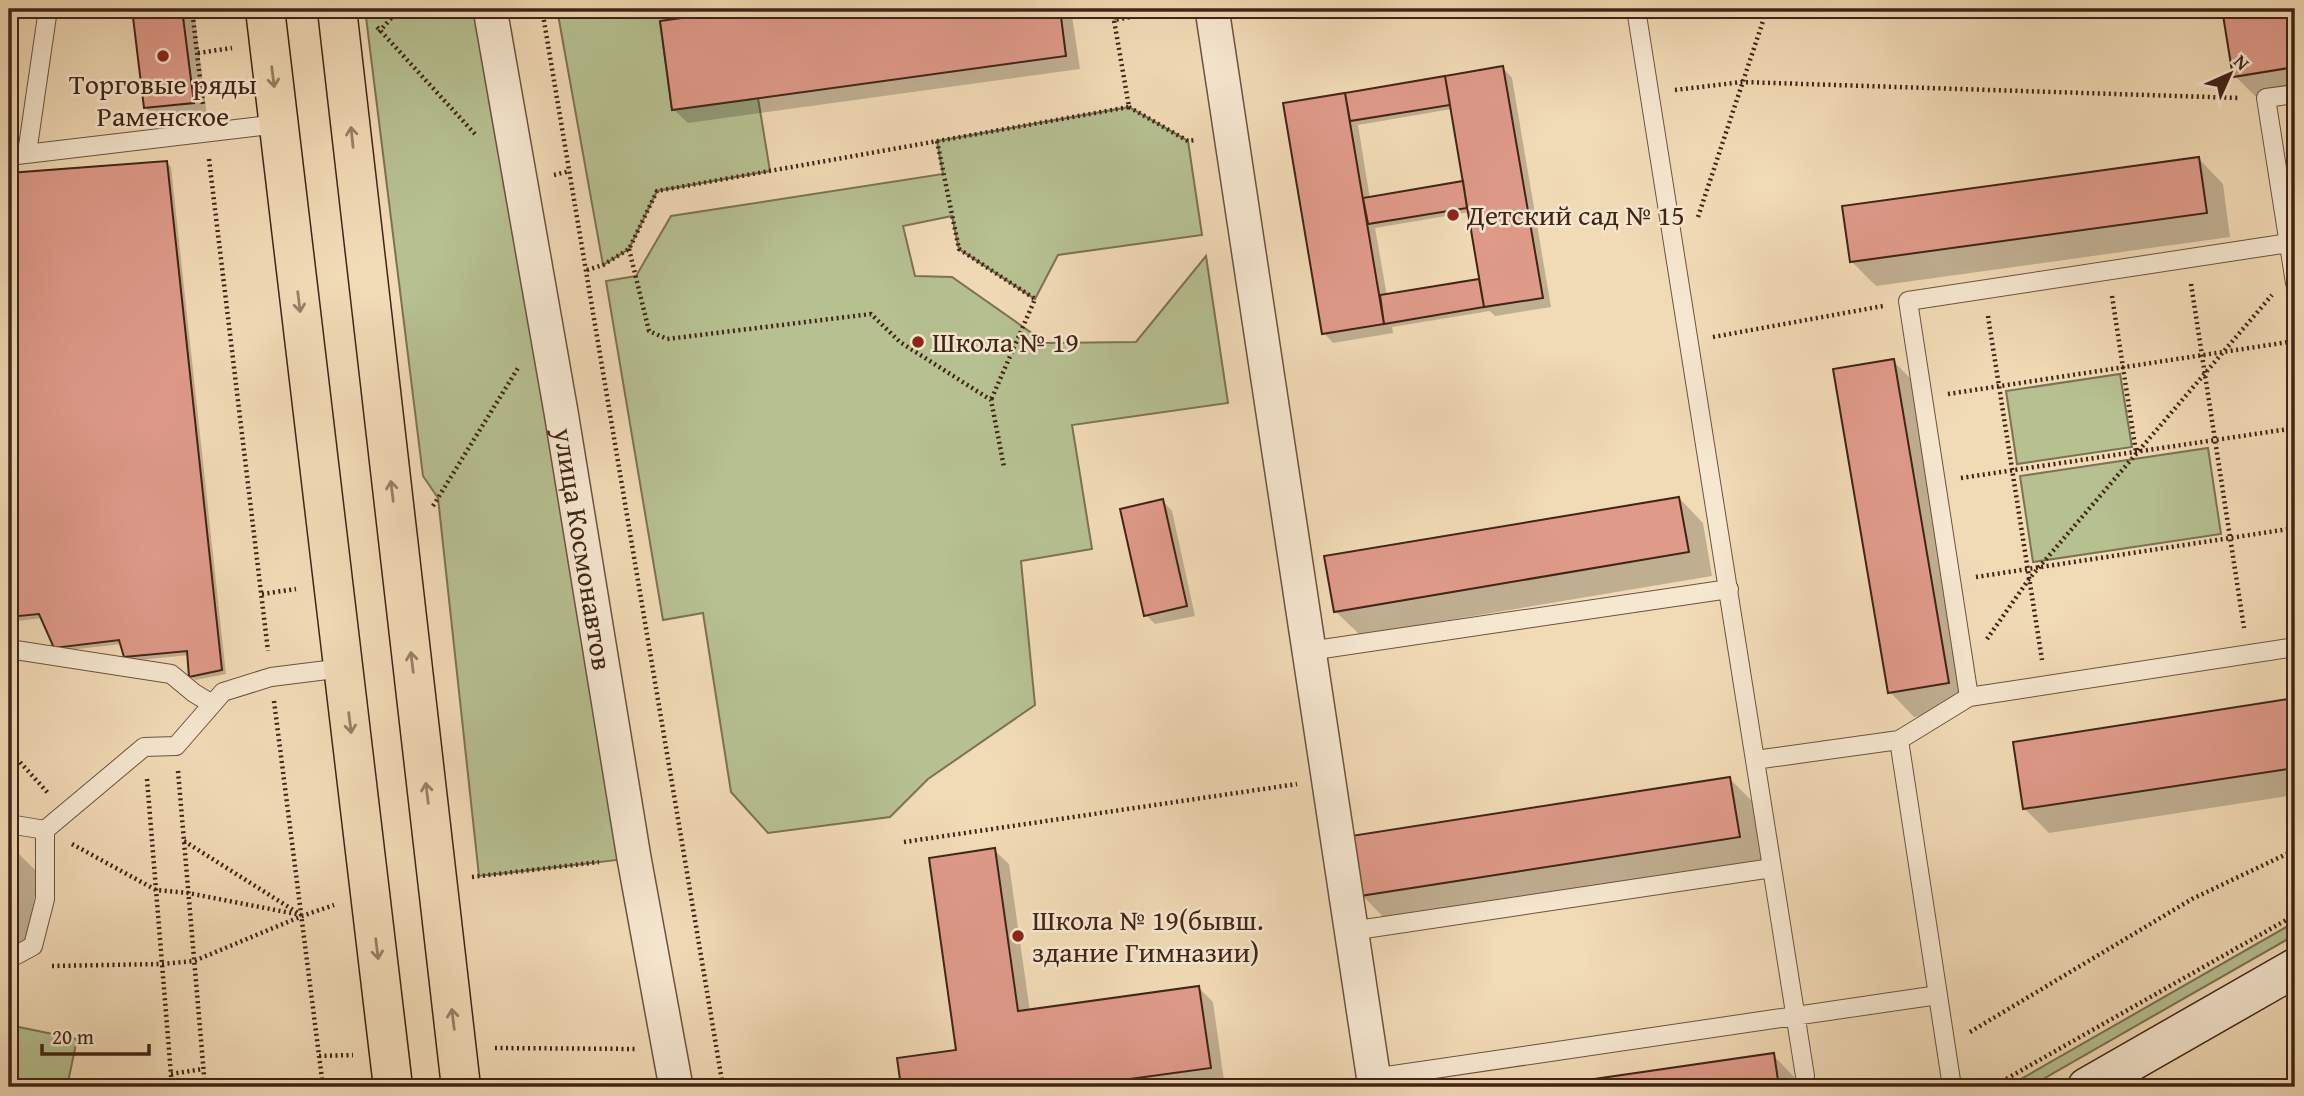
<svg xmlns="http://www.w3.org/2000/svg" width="2304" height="1096" font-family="'Gentium Book Plus',serif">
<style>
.green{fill:#b6c091;stroke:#7c7254;stroke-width:2}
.shadow{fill:#0003;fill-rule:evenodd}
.building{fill:#df9a8a;stroke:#412416;stroke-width:2}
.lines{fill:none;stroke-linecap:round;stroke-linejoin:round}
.service-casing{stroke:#6d523e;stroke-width:20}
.minor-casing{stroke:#6d523e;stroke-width:36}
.secondary-casing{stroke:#412416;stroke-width:41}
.primary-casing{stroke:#412416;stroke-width:41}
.path{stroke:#412416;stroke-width:4.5;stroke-dasharray:2 3.5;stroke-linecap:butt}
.service{stroke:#f6e7d0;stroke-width:18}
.minor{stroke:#f6e7d0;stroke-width:33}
.secondary{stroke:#f6e7d0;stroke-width:38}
.primary{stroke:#f1dab6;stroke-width:38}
.oneway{stroke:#997f66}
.poi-dot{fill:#8f2418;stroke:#f6e7d0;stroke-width:2.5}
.labels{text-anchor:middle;stroke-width:5;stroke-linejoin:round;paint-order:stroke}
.poi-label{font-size:28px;fill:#412416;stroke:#f6e7d0;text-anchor:start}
.street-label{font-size:28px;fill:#412416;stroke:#f6e7d0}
</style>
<rect width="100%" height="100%" fill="#f1dab6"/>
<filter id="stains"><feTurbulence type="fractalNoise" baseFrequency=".00286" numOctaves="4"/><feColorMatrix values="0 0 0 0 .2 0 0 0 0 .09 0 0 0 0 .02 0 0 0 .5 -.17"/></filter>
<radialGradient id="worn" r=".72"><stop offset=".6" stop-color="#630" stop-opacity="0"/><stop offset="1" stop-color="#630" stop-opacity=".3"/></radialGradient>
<!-- green -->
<path class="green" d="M365,9H490L634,858L479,876L438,498L423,476Z
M557,9H725L726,12L660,21L672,109L758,98L770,171L657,191L629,249L603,265Z
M1129,107L1188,141L1202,235L1058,255L1035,299L959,249L952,216L903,226L915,276L952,277L1046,343L1136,342L1206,256L1228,403L1072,425L1092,549L1021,561L1035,705L928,779L890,817L768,833L731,792L703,613L663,620L606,281L636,276L671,216L943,174L937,141Z
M2120,374L2132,447L2017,464L2006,391Z
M2208,448L2221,534L2033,562L2020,476Z
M2295,922V935L2029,1087H2007Z
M9,1025L77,1039L67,1087H9Z"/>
<!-- shadow -->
<path class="shadow" d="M9,9H13L9,31Z
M134,9H194L207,116L160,122L146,108Z
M727,9H1071L1080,69L688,123L673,109L728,14Z
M2224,9H2295V95L2259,100L2235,76Z
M1503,68L1512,78L1551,307L1495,316L1490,311L1392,327L1393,333L1333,343L1324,333L1285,104ZM1452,109L1465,187L1370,199L1358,125ZM1470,212L1481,280L1387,296L1375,228Z
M2199,159L2223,184L2230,237L1876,286L1851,261Z
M167,163L171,167L226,674L195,680L191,676L189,655L130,661L126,656L122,644L60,651L56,647L43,618L9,622V175Z
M1893,361L1917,385L1972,707L1914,717L1890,692Z
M1679,498L1703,523L1712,576L1360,635L1335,611Z
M1163,501L1172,511L1195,616L1155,624L1146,615Z
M2295,700V795L2049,833L2025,809L2015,744Z
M1730,779L1754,803L1763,861L1386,920L1362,895Z
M9,844L39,874L22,962L9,959Z
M994,850L1009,864L1030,1012L1199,988L1213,1002L1224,1081L1181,1087H903L899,1060L958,1052Z
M1773,1055L1797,1080L1799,1087H1551Z"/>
<!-- building -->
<path class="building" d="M132,9H182L194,103L144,108Z
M725,9H1060L1066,56L672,110L660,21L726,12Z
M2222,9H2295V67L2233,77Z
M1503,66L1543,298L1484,307L1445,76Z
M1445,76L1450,105L1350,121L1345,93Z
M1345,93L1384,324L1322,334L1283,103Z
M2199,157L2207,213L1850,262L1842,206Z
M167,161L222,670L189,677L187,651L124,657L119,640L54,648L39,614L9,617V173Z
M1463,181L1467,208L1368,224L1363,198Z
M1479,279L1484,307L1384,324L1380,295Z
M1894,359L1949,683L1888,693L1833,369Z
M1679,497L1689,552L1334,612L1324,556Z
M1163,499L1187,606L1144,616L1120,509Z
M2295,698V768L2023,809L2013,742Z
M1730,777L1740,837L1360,896L1351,836Z
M995,848L1018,1011L1199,986L1211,1068L1071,1087H901L897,1058L956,1050L929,858Z
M1774,1053L1779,1087H1539Z"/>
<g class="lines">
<defs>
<path id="service" d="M1636,9L1805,1076
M2295,94L2266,98L2295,283
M27,153L48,9
M9,156L278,124
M9,649L171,674L194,693L212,704
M1309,651L1729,589
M1969,697L1908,301L2289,243
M1899,740L1952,1087
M1755,760L1899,740L1969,697L2295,647
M9,824L45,830
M1351,931L1772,868
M9,959L33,946L45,899V830L144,747L176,746L223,692L271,677L343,668
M1373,1078L1938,995"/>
<g id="minor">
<path id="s1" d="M490,9L561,412L634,858L676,1087"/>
<path d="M1212,9L1375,1087"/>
</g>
<path id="secondary" d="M2087,1087L2295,968"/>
<path id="primary" d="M265,9L393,1087
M337,9L461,1087"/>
</defs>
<!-- service casing -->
<use href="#service" class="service-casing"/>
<!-- minor casing -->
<use href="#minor" class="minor-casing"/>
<!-- secondary casing -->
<use href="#secondary" class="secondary-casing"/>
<!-- primary casing -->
<use href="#primary" class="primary-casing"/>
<!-- path -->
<path class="path" d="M192,9L203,105
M542,9L723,1087
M1111,9L1114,20
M377,27L475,134
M379,32L399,9
M198,53L232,48
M1675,90L1742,82L2240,98
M1129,107L1188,141L1196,140
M937,141L959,249L1035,299L991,400
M209,159L268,651
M554,175L570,171
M1698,217L1767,9
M629,249L649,331L667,339L871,314L900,342L991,400L1004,467
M587,270L603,265L629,249L657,191L1129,107L1114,20L1176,9
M2191,284L2244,628
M2112,296L2136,452
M1988,316L2042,660
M1713,337L1883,306
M1948,394L2295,341
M1961,478L2295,428
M433,506L518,368
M1976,577L2295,528
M262,594L296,589
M1987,639L2029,579L2272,295
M274,701L323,1087
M9,750L48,793
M178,771L205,1087
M147,779L172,1087
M184,841L298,913
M904,842L1297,784
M72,844L156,890L188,893L301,915
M472,877L599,862
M52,966L162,964L194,961L302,916L334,905
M1970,1032L2192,899L2295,850
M495,1048L636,1049
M319,1056L353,1055
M171,1074L203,1069
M787,1087L806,1083
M1992,1087L2295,915"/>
<!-- service -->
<use href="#service" class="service"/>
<!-- minor -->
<use href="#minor" class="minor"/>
<!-- secondary -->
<use href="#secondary" class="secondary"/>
<!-- primary -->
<use href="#primary" class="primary"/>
</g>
<!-- one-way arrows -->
<defs><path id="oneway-shaft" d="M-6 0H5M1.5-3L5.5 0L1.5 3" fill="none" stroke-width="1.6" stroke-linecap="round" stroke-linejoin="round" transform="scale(1.75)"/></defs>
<g class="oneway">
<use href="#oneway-shaft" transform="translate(273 77) rotate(83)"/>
<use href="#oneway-shaft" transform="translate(352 137) rotate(-96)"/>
<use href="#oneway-shaft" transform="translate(299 302) rotate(83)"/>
<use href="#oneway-shaft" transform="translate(392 491) rotate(-97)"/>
<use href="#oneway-shaft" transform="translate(412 662) rotate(-97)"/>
<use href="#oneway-shaft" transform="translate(350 723) rotate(83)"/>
<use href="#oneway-shaft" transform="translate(427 793) rotate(-97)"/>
<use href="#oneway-shaft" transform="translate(377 949) rotate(83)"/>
<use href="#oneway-shaft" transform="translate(453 1019) rotate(-97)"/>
</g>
<!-- markers -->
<g class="poi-dot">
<circle cx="163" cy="56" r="7"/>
<circle cx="1453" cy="215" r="7"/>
<circle cx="918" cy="342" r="7"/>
<circle cx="1018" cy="936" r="7"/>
</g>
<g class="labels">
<!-- poi labels -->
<g class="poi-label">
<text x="163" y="94" text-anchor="middle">Торговые ряды<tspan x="163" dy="32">Раменское</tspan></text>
<text x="1467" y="225">Детский сад № 15</text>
<text x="932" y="352">Школа № 19</text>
<text x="1032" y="930">Школа № 19(бывш.<tspan x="1032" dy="32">здание Гимназии)</tspan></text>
</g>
<!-- street labels -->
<g class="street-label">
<text dy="10" stroke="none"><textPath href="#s1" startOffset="548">улица Космонавтов</textPath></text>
</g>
</g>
<!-- margin -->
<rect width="2304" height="1096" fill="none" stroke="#f1dab6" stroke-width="35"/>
<rect x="10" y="10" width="2283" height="1075" fill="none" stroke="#412416" stroke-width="3.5"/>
<rect x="18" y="18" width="2269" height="1061" fill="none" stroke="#412416" stroke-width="2"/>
<!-- north arrow -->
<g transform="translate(2230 74) rotate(45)" stroke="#f6e7d0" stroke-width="5" paint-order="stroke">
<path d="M0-5L12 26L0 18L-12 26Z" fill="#412416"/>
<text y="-10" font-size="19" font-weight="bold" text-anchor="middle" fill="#412416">N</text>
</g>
<!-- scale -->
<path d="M42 1044v10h107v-10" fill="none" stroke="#412416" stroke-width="3.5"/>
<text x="52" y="1044" font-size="21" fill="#412416" stroke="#f6e7d0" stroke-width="5" paint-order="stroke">20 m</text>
<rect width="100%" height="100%" filter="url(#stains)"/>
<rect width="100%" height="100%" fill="url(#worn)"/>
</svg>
